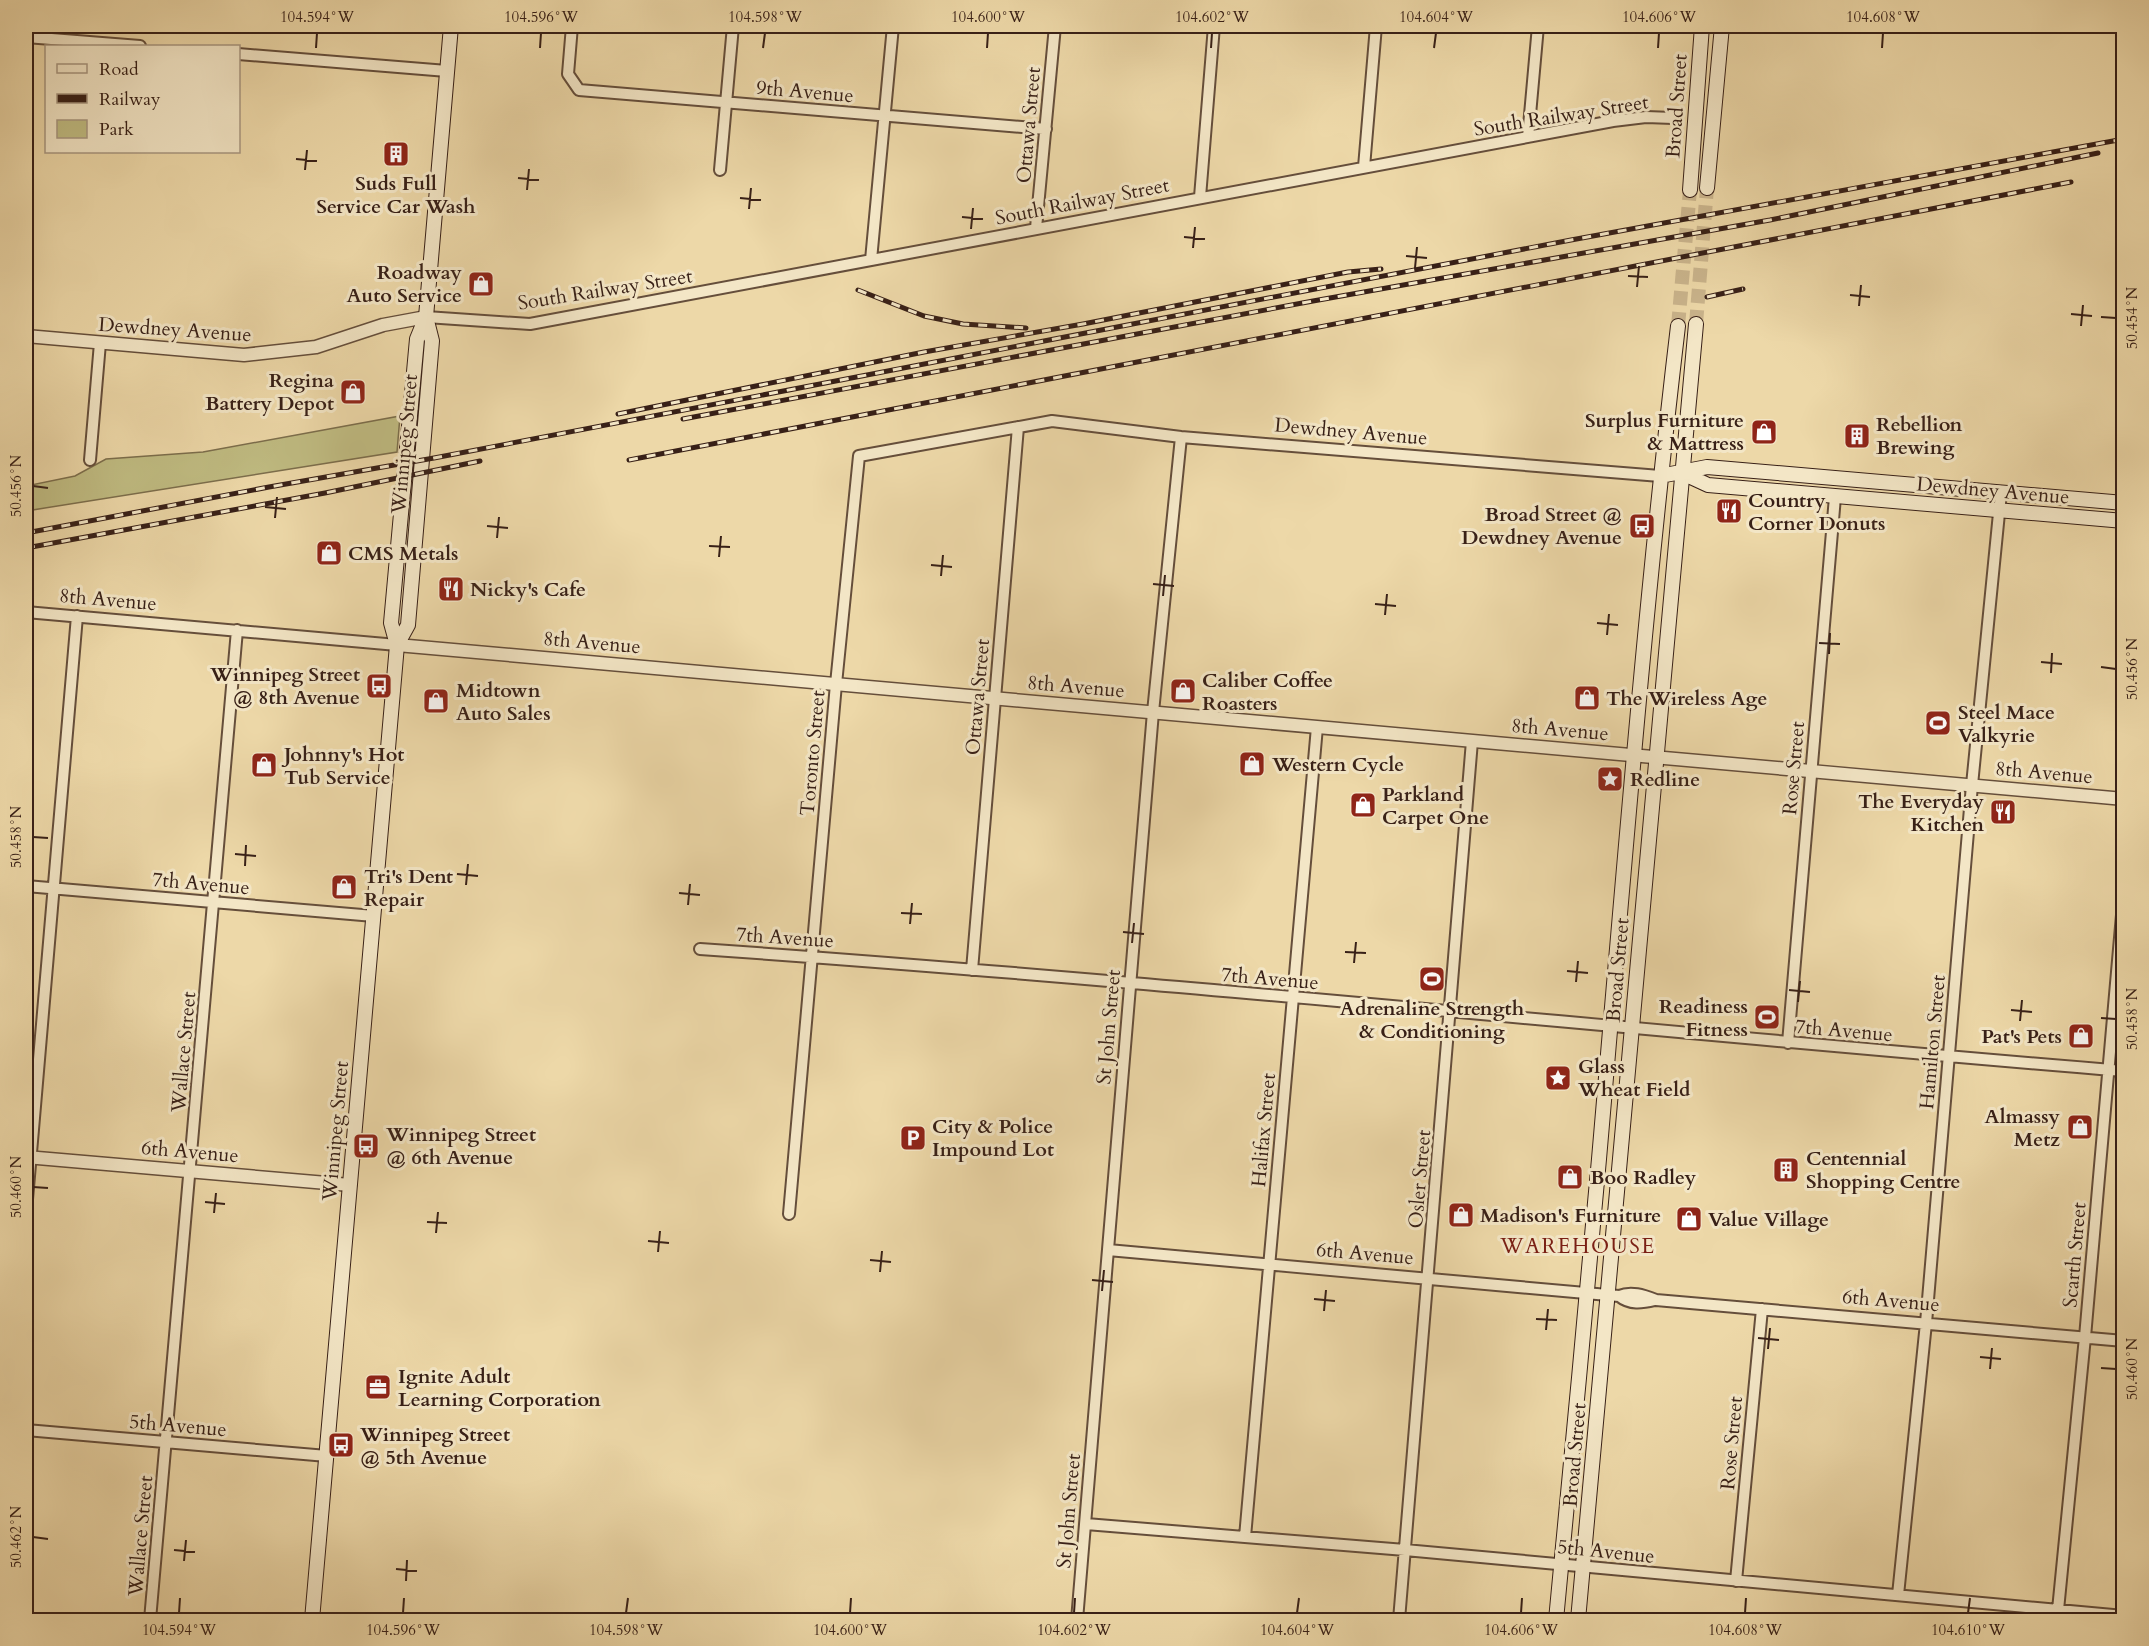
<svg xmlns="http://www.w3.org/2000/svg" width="2149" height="1646" font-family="Cardo,serif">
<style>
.green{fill:#c0bc82;stroke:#7c6e4c;stroke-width:1.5}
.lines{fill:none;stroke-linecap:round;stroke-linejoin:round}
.secondary-tunnel{stroke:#c9b38b;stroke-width:14;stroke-dasharray:14 7;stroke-linecap:butt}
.minor-casing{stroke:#654e3b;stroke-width:14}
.tertiary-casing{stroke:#654e3b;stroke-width:15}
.secondary-casing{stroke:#382017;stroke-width:16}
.minor{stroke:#f3e6c6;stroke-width:10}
.tertiary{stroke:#f3e6c6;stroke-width:12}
.secondary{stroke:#f3e6c6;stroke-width:14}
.rail-casing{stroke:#382017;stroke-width:5}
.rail{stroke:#f3e6c6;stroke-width:3;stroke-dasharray:9;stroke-linecap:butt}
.ticks{fill:none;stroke:#382017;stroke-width:2}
.labels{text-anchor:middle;stroke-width:6;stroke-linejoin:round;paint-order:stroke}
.street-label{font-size:20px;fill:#382017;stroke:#f3e6c6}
.poi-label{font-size:20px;font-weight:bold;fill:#382017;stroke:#f3e6c6;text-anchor:start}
.neighbourhood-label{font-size:21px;letter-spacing:1.5px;fill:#7a1f14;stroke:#f3e6c6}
.neatline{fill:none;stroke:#382017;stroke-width:2}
.ticks-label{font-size:15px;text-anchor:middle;fill:#382017}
</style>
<rect width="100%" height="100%" fill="#edd8a8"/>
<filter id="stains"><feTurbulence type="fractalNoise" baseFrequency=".00333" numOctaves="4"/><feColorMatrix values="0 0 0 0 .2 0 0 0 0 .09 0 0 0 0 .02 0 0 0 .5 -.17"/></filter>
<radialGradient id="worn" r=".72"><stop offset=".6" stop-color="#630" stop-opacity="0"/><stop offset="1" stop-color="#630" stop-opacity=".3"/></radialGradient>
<!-- green -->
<path class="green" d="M400,416L397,452L26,511V486L75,476L106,459L203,452Z"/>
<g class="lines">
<!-- secondary-tunnel -->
<path class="secondary-tunnel" d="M1696,324L1707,188
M1678,326L1690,190"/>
<defs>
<path id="minor" d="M572,26L568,74L579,90L1046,129
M26,37L140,46
M238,54L447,71
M1528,137L1538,26
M1364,167L1376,26
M720,170L733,26
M1200,197L1214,26
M1036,228L1055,26
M871,260L893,26
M426,317L530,324L1613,121L1646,117L1673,118
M90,460L100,343
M26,612L397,645
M26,886L374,916
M700,949C1175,982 1649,1032 2124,1071
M972,970L1018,427
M1788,1043L1835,497
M26,1211L77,616
M789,1214L836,684L859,456L1052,421L1181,437L1660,476
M1108,1250L1619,1296C1631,1291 1643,1295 1656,1300L2124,1341
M1619,1296C1630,1305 1642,1303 1655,1300
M26,1430L327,1456
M1086,1524L1405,1550L2124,1616
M1245,1537L1317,727
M1736,1581L1762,1309
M1898,1595L1926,1323L1972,785L2001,493
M150,1620L237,630
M1077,1620L1153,712L1181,437
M1399,1620L1472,741
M2057,1620L2085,1337L2124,892"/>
<path id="tertiary" d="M26,336L244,355L316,347L383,325L426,317
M397,645L2124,799
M26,1157L350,1185"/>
<path id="secondary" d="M1707,188L1722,26
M1690,190L1702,26
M1682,473L1708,485L2124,521
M1660,476L1707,467L2124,503
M397,645L408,625L432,341L426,317
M312,1620L397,645L391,623L417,339L426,317L451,26
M1556,1620C1570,1466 1586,1313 1599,1159C1623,881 1645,603 1678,326
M1578,1620L1696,324"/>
</defs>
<!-- minor casing -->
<use href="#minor" class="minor-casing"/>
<!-- tertiary casing -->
<use href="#tertiary" class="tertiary-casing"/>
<!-- secondary casing -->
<use href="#secondary" class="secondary-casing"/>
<!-- minor -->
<use href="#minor" class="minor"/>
<!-- tertiary -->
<use href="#tertiary" class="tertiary"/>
<!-- secondary -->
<use href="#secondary" class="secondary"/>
<defs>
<path id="rail" d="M858,290L924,316L963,324L1026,328
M1707,297L1743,289
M618,414L924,352L1083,324L1348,272L1381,269
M683,419L1313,301L1770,220L2098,153
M629,460L2071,182
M26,533L269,487L434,458L1571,240L2124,139
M26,548L325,493L480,461"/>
</defs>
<!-- rail casing -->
<use href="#rail" class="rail-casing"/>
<!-- rail -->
<use href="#rail" class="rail"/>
</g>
<!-- ticks -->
<path class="ticks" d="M316,48L317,33M540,48L541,33M763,48L765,33M987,48L988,33M1211,48L1212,33M1434,48L1436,33M1658,48L1659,33M1882,48L1883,33M296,159L317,161M305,170L307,150M518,178L539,180M527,190L529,169M740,198L761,200M749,209L751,188M962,217L983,219M971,229L973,208M1184,237L1205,239M1193,248L1195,227M1406,256L1427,258M1415,268L1417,247M1628,276L1648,277M1637,287L1639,266M1850,295L1870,297M1859,306L1861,285M2071,314L2092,316M2101,317L2116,318M2081,326L2083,305M33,486L48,488M265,507L286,509M275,518L277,497M487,526L508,528M497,538L499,517M709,546L730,547M719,557L721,536M931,565L952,567M941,576L943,555M1153,584L1174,586M1163,596L1165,575M1375,604L1396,606M1385,615L1387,594M1597,623L1618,625M1607,635L1609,614M1819,643L1840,644M1829,654L1830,633M2041,662L2062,664M2101,667L2116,669M2051,673L2052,653M33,837L48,838M235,854L256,856M245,866L246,845M457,874L478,876M466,885L468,864M679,893L700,895M688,905L690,884M901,913L922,914M910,924L912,903M1123,932L1144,934M1132,943L1134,923M1345,952L1366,953M1354,963L1356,942M1567,971L1588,973M1576,982L1578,961M1789,990L1810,992M1798,1002L1800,981M2011,1010L2032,1012M2101,1018L2116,1019M2020,1021L2022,1000M33,1187L48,1188M205,1202L225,1204M214,1213L216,1193M427,1222L447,1223M436,1233L438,1212M648,1241L669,1243M658,1252L660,1231M870,1260L891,1262M880,1272L882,1251M1092,1280L1113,1282M1102,1291L1104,1270M1314,1299L1335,1301M1324,1311L1326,1290M1536,1319L1557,1320M1546,1330L1548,1309M1758,1338L1779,1340M1768,1349L1770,1328M1980,1357L2001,1359M2101,1368L2116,1369M1990,1369L1992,1348M33,1537L48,1539M174,1550L195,1552M184,1561L186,1540M396,1569L417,1571M406,1581L407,1560M179,1613L180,1598M403,1613L404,1598M626,1613L628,1598M850,1613L851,1598M1074,1613L1075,1598M1297,1613L1299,1598M1521,1613L1522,1598M1745,1613L1746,1598M1968,1613L1970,1598"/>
<!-- icons -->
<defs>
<symbol id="building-square" viewBox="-11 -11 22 22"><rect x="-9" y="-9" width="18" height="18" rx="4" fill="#8f2418" stroke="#f3e6c6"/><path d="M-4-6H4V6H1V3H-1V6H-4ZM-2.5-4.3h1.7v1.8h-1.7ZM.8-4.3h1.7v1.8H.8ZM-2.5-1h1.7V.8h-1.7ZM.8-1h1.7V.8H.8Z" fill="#fff"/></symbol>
<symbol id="shop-square" viewBox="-11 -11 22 22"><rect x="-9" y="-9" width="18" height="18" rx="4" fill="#8f2418" stroke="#f3e6c6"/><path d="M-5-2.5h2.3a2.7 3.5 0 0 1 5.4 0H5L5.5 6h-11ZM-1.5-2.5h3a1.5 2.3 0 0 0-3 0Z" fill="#fff"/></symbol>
<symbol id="restaurant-square" viewBox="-11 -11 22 22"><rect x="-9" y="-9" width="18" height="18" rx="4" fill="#8f2418" stroke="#f3e6c6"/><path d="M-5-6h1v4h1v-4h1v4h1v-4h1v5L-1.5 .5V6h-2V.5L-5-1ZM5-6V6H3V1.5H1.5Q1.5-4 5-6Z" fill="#fff"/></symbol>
<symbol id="bus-square" viewBox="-11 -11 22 22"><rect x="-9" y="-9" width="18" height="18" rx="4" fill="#8f2418" stroke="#f3e6c6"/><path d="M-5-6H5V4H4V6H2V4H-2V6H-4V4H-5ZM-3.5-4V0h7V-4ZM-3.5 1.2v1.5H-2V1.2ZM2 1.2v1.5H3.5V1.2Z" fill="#fff"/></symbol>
<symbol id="stadium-square" viewBox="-11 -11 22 22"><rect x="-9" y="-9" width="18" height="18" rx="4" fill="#8f2418" stroke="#f3e6c6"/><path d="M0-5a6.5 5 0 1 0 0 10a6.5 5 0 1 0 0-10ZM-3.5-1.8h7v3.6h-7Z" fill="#fff"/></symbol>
<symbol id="sight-square" viewBox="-11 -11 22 22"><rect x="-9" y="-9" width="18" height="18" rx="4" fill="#8f2418" stroke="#f3e6c6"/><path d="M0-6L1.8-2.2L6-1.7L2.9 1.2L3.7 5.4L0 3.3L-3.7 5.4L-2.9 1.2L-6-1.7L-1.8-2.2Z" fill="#fff"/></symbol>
<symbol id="parking-square" viewBox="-11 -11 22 22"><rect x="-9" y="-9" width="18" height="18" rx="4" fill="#8f2418" stroke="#f3e6c6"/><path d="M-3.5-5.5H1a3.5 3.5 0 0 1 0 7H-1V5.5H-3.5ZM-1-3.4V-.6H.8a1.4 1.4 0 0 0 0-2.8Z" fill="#fff"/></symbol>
<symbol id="office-square" viewBox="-11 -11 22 22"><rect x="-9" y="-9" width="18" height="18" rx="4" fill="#8f2418" stroke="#f3e6c6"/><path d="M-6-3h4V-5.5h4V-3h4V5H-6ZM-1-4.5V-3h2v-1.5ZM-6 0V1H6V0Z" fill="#fff"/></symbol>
</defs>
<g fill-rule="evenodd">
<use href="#building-square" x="381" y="139" width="30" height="30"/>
<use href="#shop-square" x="466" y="269" width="30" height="30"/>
<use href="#shop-square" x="338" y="377" width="30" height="30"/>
<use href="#shop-square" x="1749" y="417" width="30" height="30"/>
<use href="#building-square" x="1842" y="421" width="30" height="30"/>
<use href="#restaurant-square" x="1714" y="496" width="30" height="30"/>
<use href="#bus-square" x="1627" y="511" width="30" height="30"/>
<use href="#shop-square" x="314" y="538" width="30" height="30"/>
<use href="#restaurant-square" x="436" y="574" width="30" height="30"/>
<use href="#bus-square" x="364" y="671" width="30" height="30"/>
<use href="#shop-square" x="1168" y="676" width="30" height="30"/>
<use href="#shop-square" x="1572" y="683" width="30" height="30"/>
<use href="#shop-square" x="421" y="686" width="30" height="30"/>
<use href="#stadium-square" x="1923" y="708" width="30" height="30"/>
<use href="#shop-square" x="1237" y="749" width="30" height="30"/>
<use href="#shop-square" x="249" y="750" width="30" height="30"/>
<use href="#sight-square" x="1595" y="764" width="30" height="30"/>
<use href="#shop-square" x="1348" y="790" width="30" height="30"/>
<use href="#restaurant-square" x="1988" y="797" width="30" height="30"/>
<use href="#shop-square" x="329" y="872" width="30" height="30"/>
<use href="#stadium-square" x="1417" y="964" width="30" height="30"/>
<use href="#stadium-square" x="1752" y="1002" width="30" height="30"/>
<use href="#shop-square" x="2066" y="1021" width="30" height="30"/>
<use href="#sight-square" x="1543" y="1063" width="30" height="30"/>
<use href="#shop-square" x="2065" y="1112" width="30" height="30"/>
<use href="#parking-square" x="898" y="1123" width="30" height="30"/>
<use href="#bus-square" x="351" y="1131" width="30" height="30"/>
<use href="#building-square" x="1771" y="1155" width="30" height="30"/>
<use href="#shop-square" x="1555" y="1162" width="30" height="30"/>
<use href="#shop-square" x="1446" y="1200" width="30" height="30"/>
<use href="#shop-square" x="1674" y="1204" width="30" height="30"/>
<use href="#office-square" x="363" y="1372" width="30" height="30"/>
<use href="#bus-square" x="326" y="1430" width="30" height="30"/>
</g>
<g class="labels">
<!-- street labels -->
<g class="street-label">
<text transform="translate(805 91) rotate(5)" y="7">9th Avenue</text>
<text transform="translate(1676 106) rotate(-86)" y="7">Broad Street</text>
<text transform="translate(1561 115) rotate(-9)" y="7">South Railway Street</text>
<text transform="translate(1028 125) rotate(-85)" y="7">Ottawa Street</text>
<text transform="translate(1082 201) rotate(-11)" y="7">South Railway Street</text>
<text transform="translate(605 289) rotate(-9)" y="7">South Railway Street</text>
<text transform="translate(175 329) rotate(4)" y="7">Dewdney Avenue</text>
<text transform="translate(1351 431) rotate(5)" y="7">Dewdney Avenue</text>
<text transform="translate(404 444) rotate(-85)" y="7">Winnipeg Street</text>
<text transform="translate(1993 490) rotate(5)" y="7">Dewdney Avenue</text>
<text transform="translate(108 599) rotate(5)" y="7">8th Avenue</text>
<text transform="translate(592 642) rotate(5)" y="7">8th Avenue</text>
<text transform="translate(1076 686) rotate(5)" y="7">8th Avenue</text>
<text transform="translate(977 697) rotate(-85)" y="7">Ottawa Street</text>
<text transform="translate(1560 729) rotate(5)" y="7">8th Avenue</text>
<text transform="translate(812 753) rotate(-85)" y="7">Toronto Street</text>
<text transform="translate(1793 768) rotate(-85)" y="7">Rose Street</text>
<text transform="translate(2044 772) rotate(5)" y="7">8th Avenue</text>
<text transform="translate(201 883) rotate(5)" y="7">7th Avenue</text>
<text transform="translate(785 937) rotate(4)" y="7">7th Avenue</text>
<text transform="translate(1617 970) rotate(-85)" y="7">Broad Street</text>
<text transform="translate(1270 978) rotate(5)" y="7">7th Avenue</text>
<text transform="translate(1108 1027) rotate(-85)" y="7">St John Street</text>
<text transform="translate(1844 1030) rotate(5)" y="7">7th Avenue</text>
<text transform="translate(1932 1042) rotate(-85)" y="7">Hamilton Street</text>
<text transform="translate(183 1052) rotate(-85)" y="7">Wallace Street</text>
<text transform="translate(1263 1130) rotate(-85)" y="7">Halifax Street</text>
<text transform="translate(335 1131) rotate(-85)" y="7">Winnipeg Street</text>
<text transform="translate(190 1151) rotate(5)" y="7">6th Avenue</text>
<text transform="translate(1419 1179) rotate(-85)" y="7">Osler Street</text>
<text transform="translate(1365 1253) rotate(5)" y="7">6th Avenue</text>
<text transform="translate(2074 1255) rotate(-85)" y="7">Scarth Street</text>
<text transform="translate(1891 1300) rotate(5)" y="7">6th Avenue</text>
<text transform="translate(178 1425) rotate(5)" y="7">5th Avenue</text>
<text transform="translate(1731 1443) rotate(-85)" y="7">Rose Street</text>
<text transform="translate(1574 1455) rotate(-85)" y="7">Broad Street</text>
<text transform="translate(1068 1511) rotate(-85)" y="7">St John Street</text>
<text transform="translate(140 1536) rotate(-85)" y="7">Wallace Street</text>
<text transform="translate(1606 1551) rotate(6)" y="7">5th Avenue</text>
</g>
<!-- poi labels -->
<g class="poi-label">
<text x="396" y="190" text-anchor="middle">Suds Full<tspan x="396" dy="23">Service Car Wash</tspan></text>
<text x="462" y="279" text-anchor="end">Roadway<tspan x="462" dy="23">Auto Service</tspan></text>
<text x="334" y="387" text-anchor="end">Regina<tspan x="334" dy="23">Battery Depot</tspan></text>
<text x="1744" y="427" text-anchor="end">Surplus Furniture<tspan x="1744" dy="23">&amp; Mattress</tspan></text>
<text x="1876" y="431">Rebellion<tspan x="1876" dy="23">Brewing</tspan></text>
<text x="1748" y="507">Country<tspan x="1748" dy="23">Corner Donuts</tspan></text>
<text x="1622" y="521" text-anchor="end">Broad Street @<tspan x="1622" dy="23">Dewdney Avenue</tspan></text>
<text x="348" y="560">CMS Metals</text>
<text x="470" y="596">Nicky's Cafe</text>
<text x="360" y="681" text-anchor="end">Winnipeg Street<tspan x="360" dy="23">@ 8th Avenue</tspan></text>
<text x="1202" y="687">Caliber Coffee<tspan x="1202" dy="23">Roasters</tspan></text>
<text x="456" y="697">Midtown<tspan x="456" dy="23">Auto Sales</tspan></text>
<text x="1606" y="705">The Wireless Age</text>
<text x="1958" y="719">Steel Mace<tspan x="1958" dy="23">Valkyrie</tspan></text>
<text x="284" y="761">Johnny's Hot<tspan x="284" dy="23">Tub Service</tspan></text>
<text x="1272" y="771">Western Cycle</text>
<text x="1630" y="786">Redline</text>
<text x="1382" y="801">Parkland<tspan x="1382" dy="23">Carpet One</tspan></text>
<text x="1984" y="808" text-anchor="end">The Everyday<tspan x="1984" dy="23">Kitchen</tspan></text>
<text x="364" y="883">Tri's Dent<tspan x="364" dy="23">Repair</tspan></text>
<text x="1748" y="1013" text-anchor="end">Readiness<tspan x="1748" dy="23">Fitness</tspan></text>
<text x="1432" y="1015" text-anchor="middle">Adrenaline Strength<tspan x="1432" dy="23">&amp; Conditioning</tspan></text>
<text x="2062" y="1043" text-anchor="end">Pat's Pets</text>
<text x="1578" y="1073">Glass<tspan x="1578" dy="23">Wheat Field</tspan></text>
<text x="2060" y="1123" text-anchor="end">Almassy<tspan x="2060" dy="23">Metz</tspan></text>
<text x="932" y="1133">City &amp; Police<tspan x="932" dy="23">Impound Lot</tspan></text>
<text x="386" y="1141">Winnipeg Street<tspan x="386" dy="23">@ 6th Avenue</tspan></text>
<text x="1806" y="1165">Centennial<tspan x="1806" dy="23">Shopping Centre</tspan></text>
<text x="1590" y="1184">Boo Radley</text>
<text x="1480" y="1222">Madison's Furniture</text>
<text x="1708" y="1226">Value Village</text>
<text x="398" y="1383">Ignite Adult<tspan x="398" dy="23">Learning Corporation</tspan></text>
<text x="360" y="1441">Winnipeg Street<tspan x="360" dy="23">@ 5th Avenue</tspan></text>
</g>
<!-- neighbourhood labels -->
<g class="neighbourhood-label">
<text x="1578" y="1253">WAREHOUSE</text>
</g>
</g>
<!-- margin -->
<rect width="2149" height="1646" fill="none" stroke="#edd8a8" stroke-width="66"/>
<!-- legend -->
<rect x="45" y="45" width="195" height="108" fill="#f3e6c6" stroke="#a89780" stroke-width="1.5"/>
<rect x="57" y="64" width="30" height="9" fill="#f3e6c6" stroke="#a89780" stroke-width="1.5"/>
<text x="99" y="75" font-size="18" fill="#382017">Road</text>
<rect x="57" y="94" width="30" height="9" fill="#382017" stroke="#a89780" stroke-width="1.5"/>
<text x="99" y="105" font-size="18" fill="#382017">Railway</text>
<rect x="57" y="120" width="30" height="18" fill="#c0bc82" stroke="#a89780" stroke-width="1.5"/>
<text x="99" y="135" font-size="18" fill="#382017">Park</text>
<rect x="33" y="33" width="2083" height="1580" class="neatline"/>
<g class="ticks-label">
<text x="317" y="22">104.594°W</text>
<text x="541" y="22">104.596°W</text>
<text x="765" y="22">104.598°W</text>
<text x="988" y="22">104.600°W</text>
<text x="1212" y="22">104.602°W</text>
<text x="1436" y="22">104.604°W</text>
<text x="1659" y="22">104.606°W</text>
<text x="1883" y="22">104.608°W</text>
<text transform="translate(2132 318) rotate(-90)" y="5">50.454°N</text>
<text transform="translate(16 486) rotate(-90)" y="5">50.456°N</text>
<text transform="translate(2132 669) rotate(-90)" y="5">50.456°N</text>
<text transform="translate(16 837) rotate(-90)" y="5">50.458°N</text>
<text transform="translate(2132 1019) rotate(-90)" y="5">50.458°N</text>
<text transform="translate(16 1187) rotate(-90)" y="5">50.460°N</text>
<text transform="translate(2132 1369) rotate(-90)" y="5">50.460°N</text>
<text transform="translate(16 1537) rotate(-90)" y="5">50.462°N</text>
<text x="179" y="1635">104.594°W</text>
<text x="403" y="1635">104.596°W</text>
<text x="626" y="1635">104.598°W</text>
<text x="850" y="1635">104.600°W</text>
<text x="1074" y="1635">104.602°W</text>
<text x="1297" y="1635">104.604°W</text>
<text x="1521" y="1635">104.606°W</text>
<text x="1745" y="1635">104.608°W</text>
<text x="1968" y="1635">104.610°W</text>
</g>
<rect width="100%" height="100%" filter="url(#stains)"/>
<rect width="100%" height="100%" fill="url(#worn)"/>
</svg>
